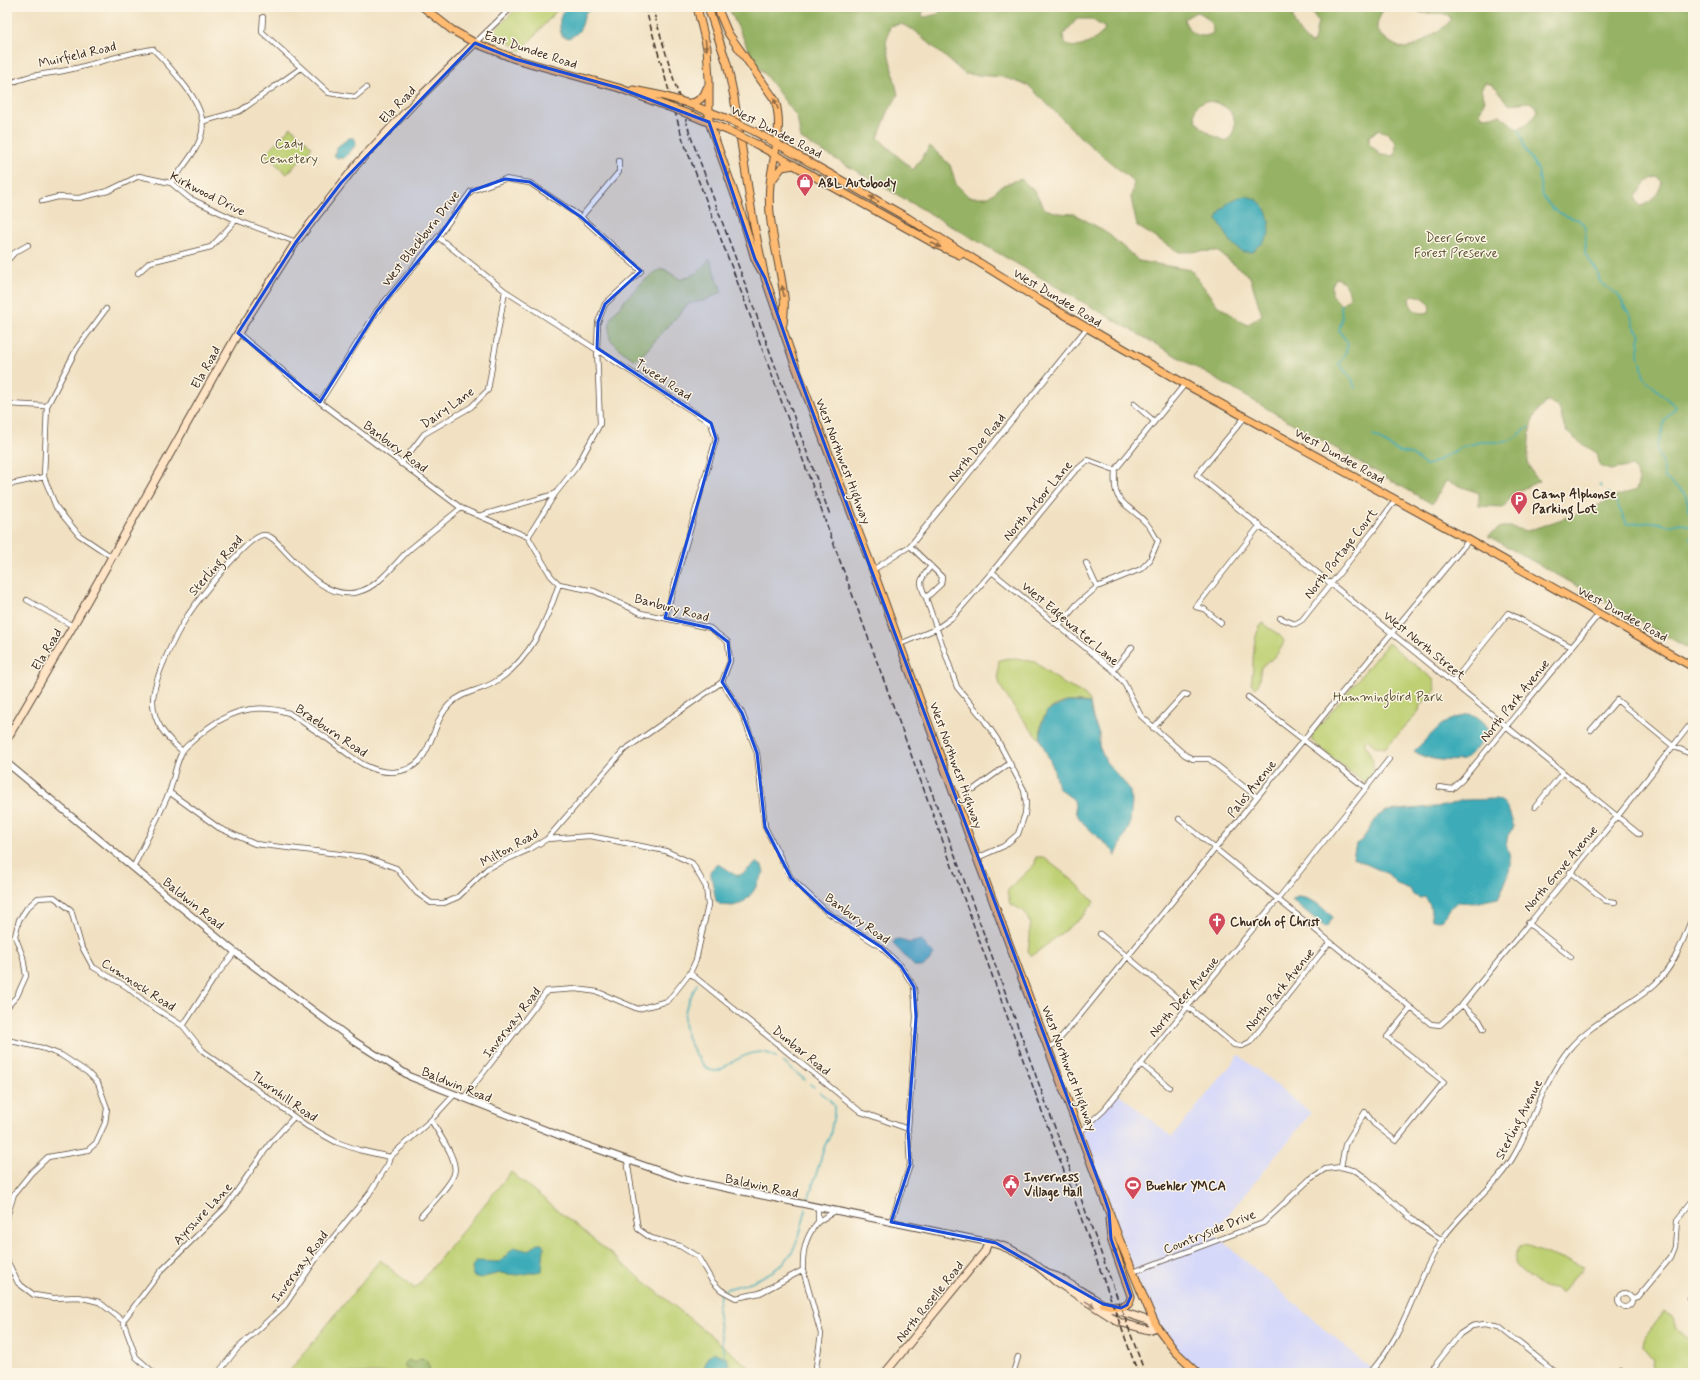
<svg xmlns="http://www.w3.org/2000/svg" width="1700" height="1380" font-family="Mynerve,sans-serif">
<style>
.built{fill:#d6d8f9}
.green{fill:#bed073;stroke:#7c7d48}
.forest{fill:#96b265;stroke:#686e42;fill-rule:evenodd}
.water{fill:#3cacb8;stroke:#3c6b6b}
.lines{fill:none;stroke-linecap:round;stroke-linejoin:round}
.stream{stroke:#3cacb8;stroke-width:1.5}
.minor-casing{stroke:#564537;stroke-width:6}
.tertiary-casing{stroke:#564537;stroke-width:8}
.secondary-casing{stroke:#564537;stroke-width:9}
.primary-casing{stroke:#564537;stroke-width:9}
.minor{stroke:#fff;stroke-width:4.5}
.tertiary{stroke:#fff;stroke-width:6}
.secondary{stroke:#ffe4c6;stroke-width:7}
.primary{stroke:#ffbb71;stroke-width:7}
.rail{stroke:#3b2a1e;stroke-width:1.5;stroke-dasharray:6 3;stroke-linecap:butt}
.primary-bridge-casing{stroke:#564537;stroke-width:9;stroke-linecap:butt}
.primary-bridge{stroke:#ffbb71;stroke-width:7}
.oneway{fill:#936b43}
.oneway2{fill:#9d8772}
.marked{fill:#1d4ed8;fill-opacity:0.2;stroke:#1d4ed8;stroke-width:3;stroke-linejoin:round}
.labels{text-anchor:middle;stroke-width:3;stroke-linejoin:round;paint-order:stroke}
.street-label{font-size:13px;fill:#3b2a1e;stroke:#fcf5e5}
.park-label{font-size:13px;fill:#5c5433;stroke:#fcf5e5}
.poi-label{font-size:13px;font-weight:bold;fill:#3b2a1e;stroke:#fcf5e5;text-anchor:start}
</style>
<rect width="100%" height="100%" fill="#fcf5e5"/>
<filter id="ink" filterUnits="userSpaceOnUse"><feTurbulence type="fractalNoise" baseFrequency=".025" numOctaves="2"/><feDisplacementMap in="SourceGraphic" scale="8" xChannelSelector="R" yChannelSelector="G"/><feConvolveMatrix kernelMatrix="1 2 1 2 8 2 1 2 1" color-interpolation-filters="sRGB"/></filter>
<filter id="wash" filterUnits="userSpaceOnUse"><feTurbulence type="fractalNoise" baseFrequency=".012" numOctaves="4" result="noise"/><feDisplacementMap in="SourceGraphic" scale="16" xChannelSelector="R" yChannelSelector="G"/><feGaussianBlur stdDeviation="0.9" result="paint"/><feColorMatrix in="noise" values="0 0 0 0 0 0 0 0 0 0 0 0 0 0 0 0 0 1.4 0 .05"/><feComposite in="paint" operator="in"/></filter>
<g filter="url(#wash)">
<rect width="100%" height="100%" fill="#f1e1c2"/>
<!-- built -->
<path class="built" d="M1239,1055L1311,1113L1213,1233L1376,1373H1198L1186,1363L1149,1310L1081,1131L1118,1093L1172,1137Z"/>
<!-- green -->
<path class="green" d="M518,7L559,8L521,51L494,31Z
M291,127L312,147L287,174L265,154Z
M710,259L722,292L703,301L688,304L644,353L635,360L622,351L610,339C609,332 609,324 612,317C618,306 652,269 664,269L681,280L696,273Z
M1263,623C1270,631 1279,632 1284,641C1280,654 1272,659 1261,667L1258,686L1256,688L1251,684C1255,665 1250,637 1263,623Z
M1388,643L1433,679L1436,690L1420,705L1419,712L1385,748L1375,746L1367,739L1364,742L1373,761V769L1376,772L1368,782H1363L1312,741V735Z
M1009,658L1035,662L1064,684L1080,692L1089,699L1091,703C1072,700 1051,700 1042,721C1040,726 1041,734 1040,739C1032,733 1006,697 1001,687C997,678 998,669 999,660Z
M1036,857H1043L1075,882L1094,902L1082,917L1032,956L1028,951C1031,929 1035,914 1010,904L1007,891L1035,864Z
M511,1172L756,1373H288L380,1260L415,1289Z
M1525,1246L1584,1267L1561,1293C1553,1287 1550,1290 1542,1286C1537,1284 1533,1279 1529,1277C1516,1267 1510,1262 1520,1247Z
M1664,1312L1673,1317L1676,1328L1693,1343V1373H1651L1653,1360L1642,1347L1643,1340Z"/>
<!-- forest -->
<path class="forest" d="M728,7H924L922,16L925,17L938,14L944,7H1292C1292,24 1299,34 1311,44L1314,42L1318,21L1311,11L1312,7H1384C1382,13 1377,21 1377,27C1376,33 1382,36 1386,39C1406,56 1417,45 1435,33C1442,28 1446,27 1451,19L1448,15C1434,10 1423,18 1409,7H1693V651L1488,536L1501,527H1511L1527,531L1594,508L1609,499L1636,490L1639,480L1633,466L1610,470L1600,466L1597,453C1589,448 1571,438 1566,430C1559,419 1565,403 1546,402C1533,415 1530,423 1529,441C1528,460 1524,464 1539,481L1512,494L1504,507L1479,506V493L1446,481L1432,504L801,139L797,117L754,60ZM1196,12C1205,13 1214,24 1213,33C1200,41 1188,32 1184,19ZM1077,19H1091L1105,28C1100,41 1065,59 1063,35ZM901,24L914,30L965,74L1003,77L1029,86L1079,136L1134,182L1131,198L1137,226L1179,252L1217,251L1250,277L1262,315L1247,325L1217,305L1191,270L1139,261L1105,231L1074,214L1058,213L1045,209L1035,192L1021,179L1003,185L989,197H969L956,184L950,165L930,146L913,170L878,138L888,112L898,95L886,43L890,26ZM1485,83C1499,84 1500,97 1509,104L1529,102L1535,105L1538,110C1534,119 1526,125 1517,129L1500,115L1483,117L1480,112L1485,100L1481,89ZM1206,101C1231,103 1244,121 1227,142C1215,137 1193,127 1195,111C1196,104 1200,103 1206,101ZM1379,130L1388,133L1396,143L1395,156L1380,155L1369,143V136ZM1657,177L1662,182C1659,194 1652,202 1641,206L1638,204L1636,197C1641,188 1647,179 1657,177ZM1336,278C1345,281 1349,288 1350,297L1341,305L1332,295V285ZM1413,295C1422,296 1432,301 1429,312C1420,315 1411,311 1409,300Z
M423,1359L427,1361L431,1373H411L412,1371L405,1368V1363L408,1360L415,1363L418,1360Z"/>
<!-- water -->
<path class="water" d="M569,7H595L585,13C582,26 581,33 569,38L562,36C558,24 558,14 569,7Z
M349,138H354L356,142L355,146L344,158H337L334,155L337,147Z
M1246,196C1249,197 1254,198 1257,200C1268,208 1274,229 1266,239C1263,245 1256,246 1253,252H1242L1232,243L1217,220C1220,207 1233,197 1246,196Z
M1067,702L1090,703L1093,718L1099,734V746L1106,762L1129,788L1132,801L1130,824L1115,857L1114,852L1084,824L1076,814L1074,800L1058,788L1053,767L1040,739L1042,722L1047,711Z
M1468,714C1476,714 1487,723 1489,731L1480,745L1463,760C1449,762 1426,760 1414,751L1441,725L1450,720Z
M1496,799C1509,802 1510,816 1514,827L1508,835L1506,846C1516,863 1506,882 1498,898L1475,903L1458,902L1452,906L1442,920L1438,921L1432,920L1430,906L1425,897L1420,898L1413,895L1410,889L1397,884L1388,874L1353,858L1356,844L1362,840L1378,816L1387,811L1445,806L1463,800Z
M756,862L762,866L764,872L753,892L743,903L733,906L721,905L716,901L710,871L717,864C739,872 731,886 756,862Z
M1297,897C1313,897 1321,907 1333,917L1327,926L1325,927L1292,900Z
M896,939L910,943L921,940L934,955L928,963L922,967H915L893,944L894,941Z
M538,1243H542L544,1247L542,1271L518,1275L500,1273L480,1278L473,1276L472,1267L476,1261L500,1262L514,1247L529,1251Z
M713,1352L727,1358L729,1364L727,1373H702L708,1357Z"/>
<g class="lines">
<!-- stream -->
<path class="stream" d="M1519,128L1525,149L1538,170L1542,194L1545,200L1554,210L1566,216L1579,220L1584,225L1586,237L1585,254L1597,271L1600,282L1618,295L1622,301L1624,306L1631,316L1633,325L1640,335L1638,353L1639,358
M1341,305L1342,318L1339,331L1348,343L1346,351L1339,364L1352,379L1355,388
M1641,362L1644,378L1676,407L1664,421L1663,430L1656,449L1663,463L1665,478L1685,494L1689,508L1691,525
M1373,435L1399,452L1412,454L1425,465L1431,464L1462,447L1480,442H1505L1513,439L1529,427
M1600,485L1602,487
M1608,493L1616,502L1627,524L1656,522L1669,526L1680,523L1693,527
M1693,533L1691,538L1693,540
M697,984C691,996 684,1007 684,1021C684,1034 700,1071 715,1071C720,1071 725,1067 729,1064C744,1055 761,1046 777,1058
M783,1062L805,1080
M810,1084L814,1087
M808,1201L825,1145L830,1136L834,1114V1106L829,1099L820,1092
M724,1290C731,1287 738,1286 745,1284C790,1268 796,1253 806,1209
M721,1292L717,1309L724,1356"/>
</g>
</g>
<g filter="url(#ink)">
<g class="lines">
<defs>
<path id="minor" d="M263,17L262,32L329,93L355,97L366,88
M475,43L512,7
M7,85C30,73 48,75 72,69C99,63 125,53 153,49C165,61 175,73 185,86C219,129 198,146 171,183
M204,121L240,111L301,68
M42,201L58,197L79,198L108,191L139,176L171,183L189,198L236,220L296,242
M581,217L619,172V161
M438,237L505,291L711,423L716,439L665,618
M7,261L14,253L28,245
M138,273L150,262L211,247L236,220
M106,309L77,348L47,406L44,477L56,507L79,535L112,557
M238,333L320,402L461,508L528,537L551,576L559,584L594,591L641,613L710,628L728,642L730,661L722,682L742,713L757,753L765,827L791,878L827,912L881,947L901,966L914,987L916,1017L908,1129L910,1165L891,1222
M320,402L377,311L438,237L471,191L505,179L530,183L581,217L641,271L605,304L598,322L597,348L600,424L577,466L555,494L528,537
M7,404L47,406
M1134,404L1154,421
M1245,417L1197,475L1639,834
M401,464L424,434L471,407L488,390L505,291
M7,485L44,477
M479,516L555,494
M910,546L942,577L941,584L926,598L957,687L982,717L997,739L1024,790L1026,803L1025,814L1018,834L1004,846L977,858
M1086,563L1097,587
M873,570L910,546L1087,328
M992,572L1113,670L1124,683L1141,716L1185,755L1193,759H1209L1257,797
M926,598C918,581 920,580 931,566
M27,600L73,626
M1280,618L1295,624L1302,620L1373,531L1396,499
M1221,623L1204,609L1196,607L1260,525
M1059,626L1077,604L1097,587L1141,569L1150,560L1158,541C1154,535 1151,528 1146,523C1126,501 1112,506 1115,470
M900,644L936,629L953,617L992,572L1073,473L1088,460L1115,470L1185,384
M1113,670L1132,647
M1453,682L1508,613L1572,647
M1248,697L1366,788
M1153,728L1184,694L1188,695
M1591,730L1617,700L1673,746L1693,755
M182,751C166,737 153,723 153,701C153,679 176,634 188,615C198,600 249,534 264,535C272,535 278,544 283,549C302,569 328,600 358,592C379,587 394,564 409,550C426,536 444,522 461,508
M1439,787L1452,789L1462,780L1599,614
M974,789L1010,763
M169,792L219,828L255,844L365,857L396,868L417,893L431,903H444L458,897L488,868L530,849L547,839L623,751L722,682
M1535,807L1563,772
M1179,819L1431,1024L1440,1025L1462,1005L1617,817L1693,721
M133,868C145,843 158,818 169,793C174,780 175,765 182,752C184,747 192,742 197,737C225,712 252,702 289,713C304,723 318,732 332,742C351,756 368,773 393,772C435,770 428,725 450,704C462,692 479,691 493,683C529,663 547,621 559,584
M1570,872L1606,901L1615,902
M1528,923L1571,957
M1100,934L1234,1045L1242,1046L1250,1042L1330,942
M690,973L861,1112L908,1129
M1462,1005L1479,1020L1484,1029
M7,1007L17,996L26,976L23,957L15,936L19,920L27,908L38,898L54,897L71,910L81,945L93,967L127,987L145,1002L183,1026L203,1051L307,1126L336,1142L359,1150L390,1157
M183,1026L213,980L235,952
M7,1040L42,1048L61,1055L87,1072L98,1083L107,1108L105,1123L96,1143L88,1150L48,1157L31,1173L14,1194L7,1217
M1049,1047L1055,1044L1077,1019L1335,701L1469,540
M1141,1064L1169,1087
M463,1099L547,991L576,989L598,992L638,1009L668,1001L690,973L696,960L708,905L706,887L692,863L666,851L590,836L547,839
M1081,1131L1104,1110L1188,1006L1278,899L1389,759
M627,1160L638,1229L651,1238L680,1246L698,1257L712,1281L721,1290L736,1298L760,1293L803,1270
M1341,1167L1345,1145L1365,1112L1374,1124L1396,1141L1444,1082L1387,1037L1411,1008
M818,1207V1222
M421,1216C429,1207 451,1185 454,1174C459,1160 438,1133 431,1120
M7,1260L18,1283L34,1295L53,1298L79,1297L99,1302L123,1321L136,1357L154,1373
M1133,1272L1263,1223L1310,1179L1325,1169L1341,1167L1356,1171L1366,1178L1415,1222L1442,1240
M1618 1300a7 7 0 1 1 14 0a7 7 0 1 1-14 0Z
M1632,1298L1638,1297L1671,1257L1675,1247L1677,1220L1693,1200
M1689,1298L1693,1300
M123,1321L161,1271L225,1208L271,1142L294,1117
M218,1373L237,1349L285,1305L318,1256L369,1194L388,1164L390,1157L431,1120L454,1095
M818,1373L816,1367L821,1334L803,1270C802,1253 806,1235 818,1222C823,1218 831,1214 837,1210
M1013,1373L1018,1357
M1370,1373C1379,1362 1389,1349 1396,1336C1412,1305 1422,1271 1441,1241C1462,1209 1497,1187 1515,1154C1534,1120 1544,1080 1569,1049C1592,1021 1629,1008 1655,984C1675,966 1683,939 1693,916
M1429,1373L1460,1334L1472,1326L1484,1324L1499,1327L1557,1373
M1618,1373L1620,1371"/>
<path id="tertiary" d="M7,763L235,952L354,1041L411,1077L571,1140L682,1179L988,1242"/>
<path id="secondary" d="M7,739L73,626L238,333L296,242L358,163L417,100L475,43
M1049,1274L1058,1277L1110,1308L1147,1320L1157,1327
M885,1373L985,1251L988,1242C1013,1247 1037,1264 1055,1281L1119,1322L1148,1330L1157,1327"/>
<path id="primary" d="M423,7L452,30L475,43L515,59L619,88L666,106
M697,7L707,48L709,79V122L741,212L755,259L761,270
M708,7L727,64L734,97L753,220L765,278L794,362L873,570L977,858L1120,1241L1149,1310L1157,1327L1175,1351L1198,1373
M717,7L728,33L775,100C784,129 773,155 770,184C766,223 780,259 784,297C785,305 784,315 783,324
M633,90L663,96
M687,103L728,119
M689,103C699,103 704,97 707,88
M691,115L729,131
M754,131L908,218L1039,300L1185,384L1469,540L1693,667
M756,144L937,245L960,255
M772,180L782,167L794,165
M1103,1304C1114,1306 1130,1312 1131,1296L1111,1239L1109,1219"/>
</defs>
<!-- minor casing -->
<use href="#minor" class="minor-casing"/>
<!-- tertiary casing -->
<use href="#tertiary" class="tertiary-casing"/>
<!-- secondary casing -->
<use href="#secondary" class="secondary-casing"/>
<!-- primary casing -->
<use href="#primary" class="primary-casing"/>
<!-- minor -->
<use href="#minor" class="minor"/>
<!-- tertiary -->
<use href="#tertiary" class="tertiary"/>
<!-- secondary -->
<use href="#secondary" class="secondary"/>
<!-- primary -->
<use href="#primary" class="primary"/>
<!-- rail -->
<path class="rail" d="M645,7L683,140L745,302L1138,1373
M652,7L691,137L830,515
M920,760L1145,1373"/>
<defs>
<path id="primary-bridge" d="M663,96L687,103
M666,106L691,115
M728,119L754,131
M729,131L756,144"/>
</defs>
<!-- primary-bridge casing -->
<use href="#primary-bridge" class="primary-bridge-casing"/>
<!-- primary-bridge -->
<use href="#primary-bridge" class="primary-bridge"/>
</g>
<!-- one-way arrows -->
<defs><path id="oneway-solid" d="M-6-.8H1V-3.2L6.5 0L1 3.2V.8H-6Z"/></defs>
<g class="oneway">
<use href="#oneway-solid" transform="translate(706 45) rotate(83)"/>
<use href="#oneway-solid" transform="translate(776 104) rotate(-111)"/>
<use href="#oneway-solid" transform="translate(727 172) rotate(70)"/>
<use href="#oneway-solid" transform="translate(874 199) rotate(-150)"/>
<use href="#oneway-solid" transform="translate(936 245) rotate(27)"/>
<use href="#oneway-solid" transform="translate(783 291) rotate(-101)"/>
<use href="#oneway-solid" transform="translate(1114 1249) rotate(71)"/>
</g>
<use class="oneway2" href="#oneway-solid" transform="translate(1090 1304) rotate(32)"/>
</g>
<!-- marked area -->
<path class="marked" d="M475,43L515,59L619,88L709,122L755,259L765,278L794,362L1104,1196L1109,1211L1111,1239L1131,1296L1127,1305L1121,1308L1103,1304L996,1243L891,1222L910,1165L908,1129L916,1017L914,987L901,966L881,947L827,912L791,878L765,827L757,753L742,713L722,682L730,661L728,642L710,628L665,618L716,439L711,423L597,348L598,322L605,304L641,271L581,217L530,182L505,179L471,191L438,237L377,311L320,402L238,333L296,242L341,183Z"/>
<!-- icons -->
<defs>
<symbol id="shop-pin" viewBox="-11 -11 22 30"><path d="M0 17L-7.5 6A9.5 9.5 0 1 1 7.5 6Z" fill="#d1495b" stroke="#fcf5e5"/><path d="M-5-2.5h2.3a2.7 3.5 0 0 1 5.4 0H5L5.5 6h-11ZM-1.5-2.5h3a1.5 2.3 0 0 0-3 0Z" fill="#fff"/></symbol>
<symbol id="parking-pin" viewBox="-11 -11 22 30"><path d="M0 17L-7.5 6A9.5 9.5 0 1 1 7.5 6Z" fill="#d1495b" stroke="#fcf5e5"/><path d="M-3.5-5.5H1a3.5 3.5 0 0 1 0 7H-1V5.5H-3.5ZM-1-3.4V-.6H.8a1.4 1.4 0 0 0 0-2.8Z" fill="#fff"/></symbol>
<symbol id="church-pin" viewBox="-11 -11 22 30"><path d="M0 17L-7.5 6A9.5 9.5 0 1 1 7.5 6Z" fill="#d1495b" stroke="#fcf5e5"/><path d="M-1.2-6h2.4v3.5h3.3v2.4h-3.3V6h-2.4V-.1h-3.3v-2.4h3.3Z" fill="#fff"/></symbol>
<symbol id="civic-pin" viewBox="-11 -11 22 30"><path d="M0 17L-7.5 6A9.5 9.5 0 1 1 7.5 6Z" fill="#d1495b" stroke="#fcf5e5"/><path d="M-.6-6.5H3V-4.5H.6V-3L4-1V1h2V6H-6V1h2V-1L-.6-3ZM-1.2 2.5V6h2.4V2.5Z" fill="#fff"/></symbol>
<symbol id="stadium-pin" viewBox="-11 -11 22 30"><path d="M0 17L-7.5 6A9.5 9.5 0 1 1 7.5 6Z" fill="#d1495b" stroke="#fcf5e5"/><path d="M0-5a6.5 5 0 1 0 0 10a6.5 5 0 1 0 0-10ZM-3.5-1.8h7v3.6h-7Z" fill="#fff"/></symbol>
</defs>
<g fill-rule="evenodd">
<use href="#shop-pin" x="795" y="172" width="20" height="27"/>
<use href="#parking-pin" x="1509" y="490" width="20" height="27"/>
<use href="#church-pin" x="1207" y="911" width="20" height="27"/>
<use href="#civic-pin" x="1001" y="1173" width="20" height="27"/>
<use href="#stadium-pin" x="1123" y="1175" width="20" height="27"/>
</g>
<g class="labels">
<!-- street labels -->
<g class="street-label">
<text transform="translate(531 49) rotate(18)" y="5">East Dundee Road</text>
<text transform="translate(77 54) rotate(-13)" y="5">Muirfield Road</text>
<text transform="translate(397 104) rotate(-46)" y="5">Ela Road</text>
<text transform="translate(777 131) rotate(27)" y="5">West Dundee Road</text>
<text transform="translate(208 193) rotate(27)" y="5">Kirkwood Drive</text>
<text transform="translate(420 238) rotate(-52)" y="5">West Blackburn Drive</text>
<text transform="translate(1058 297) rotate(31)" y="5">West Dundee Road</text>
<text transform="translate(205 367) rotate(-61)" y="5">Ela Road</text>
<text transform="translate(664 379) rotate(33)" y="5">Tweed Road</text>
<text transform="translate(447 407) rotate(-35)" y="5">Dairy Lane</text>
<text transform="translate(396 446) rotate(37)" y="5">Banbury Road</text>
<text transform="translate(976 447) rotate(-51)" y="5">North Doe Road</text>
<text transform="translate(1340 455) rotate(29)" y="5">West Dundee Road</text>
<text transform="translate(844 461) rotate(69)" y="5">West Northwest Highway</text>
<text transform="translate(1037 500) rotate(-50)" y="5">North Arbor Lane</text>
<text transform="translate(1340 553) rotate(-52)" y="5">North Portage Court</text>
<text transform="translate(215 565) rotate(-49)" y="5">Sterling Road</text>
<text transform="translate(672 607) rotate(15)" y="5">Banbury Road</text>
<text transform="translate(1623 613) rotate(29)" y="5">West Dundee Road</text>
<text transform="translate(1071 623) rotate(40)" y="5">West Edgewater Lane</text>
<text transform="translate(1425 645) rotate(39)" y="5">West North Street</text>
<text transform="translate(46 649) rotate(-59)" y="5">Ela Road</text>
<text transform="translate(1514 700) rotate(-51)" y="5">North Park Avenue</text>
<text transform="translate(332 730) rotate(34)" y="5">Braeburn Road</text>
<text transform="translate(957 765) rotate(70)" y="5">West Northwest Highway</text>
<text transform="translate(1251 788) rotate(-51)" y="5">Palos Avenue</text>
<text transform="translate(509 847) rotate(-29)" y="5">Milton Road</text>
<text transform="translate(1560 868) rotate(-50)" y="5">North Grove Avenue</text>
<text transform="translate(194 903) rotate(39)" y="5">Baldwin Road</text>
<text transform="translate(858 918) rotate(36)" y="5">Banbury Road</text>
<text transform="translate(139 984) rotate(33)" y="5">Cumnock Road</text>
<text transform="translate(1279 989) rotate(-51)" y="5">North Park Avenue</text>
<text transform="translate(1183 996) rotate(-50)" y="5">North Deer Avenue</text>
<text transform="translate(511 1022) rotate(-52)" y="5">Inverway Road</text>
<text transform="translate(802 1050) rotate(39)" y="5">Dunbar Road</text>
<text transform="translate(1070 1068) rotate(69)" y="5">West Northwest Highway</text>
<text transform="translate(457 1084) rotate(22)" y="5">Baldwin Road</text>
<text transform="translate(285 1096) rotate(35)" y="5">Thornhill Road</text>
<text transform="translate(1518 1119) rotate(-63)" y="5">Sterling Avenue</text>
<text transform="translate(762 1185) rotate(12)" y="5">Baldwin Road</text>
<text transform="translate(202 1213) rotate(-47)" y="5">Ayrshire Lane</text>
<text transform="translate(1209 1231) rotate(-22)" y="5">Countryside Drive</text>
<text transform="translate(299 1266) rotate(-53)" y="5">Inverway Road</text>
<text transform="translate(929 1301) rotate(-51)" y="5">North Roselle Road</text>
</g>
<!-- park labels -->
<g class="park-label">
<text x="289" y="148">Cady<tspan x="289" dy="15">Cemetery</tspan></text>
<text x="1456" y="242">Deer Grove<tspan x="1456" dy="15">Forest Preserve</tspan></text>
<text x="1388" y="701">Hummingbird Park</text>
</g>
<!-- poi labels -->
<g class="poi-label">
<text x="818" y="187">A&amp;L Autobody</text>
<text x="1532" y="498">Camp Alphonse<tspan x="1532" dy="15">Parking Lot</tspan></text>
<text x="1230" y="926">Church of Christ</text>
<text x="1024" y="1181">Inverness<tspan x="1024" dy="15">Village Hall</tspan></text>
<text x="1146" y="1190">Buehler YMCA</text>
</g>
</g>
<!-- margin -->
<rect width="1700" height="1380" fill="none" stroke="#fcf5e5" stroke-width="24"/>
</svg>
